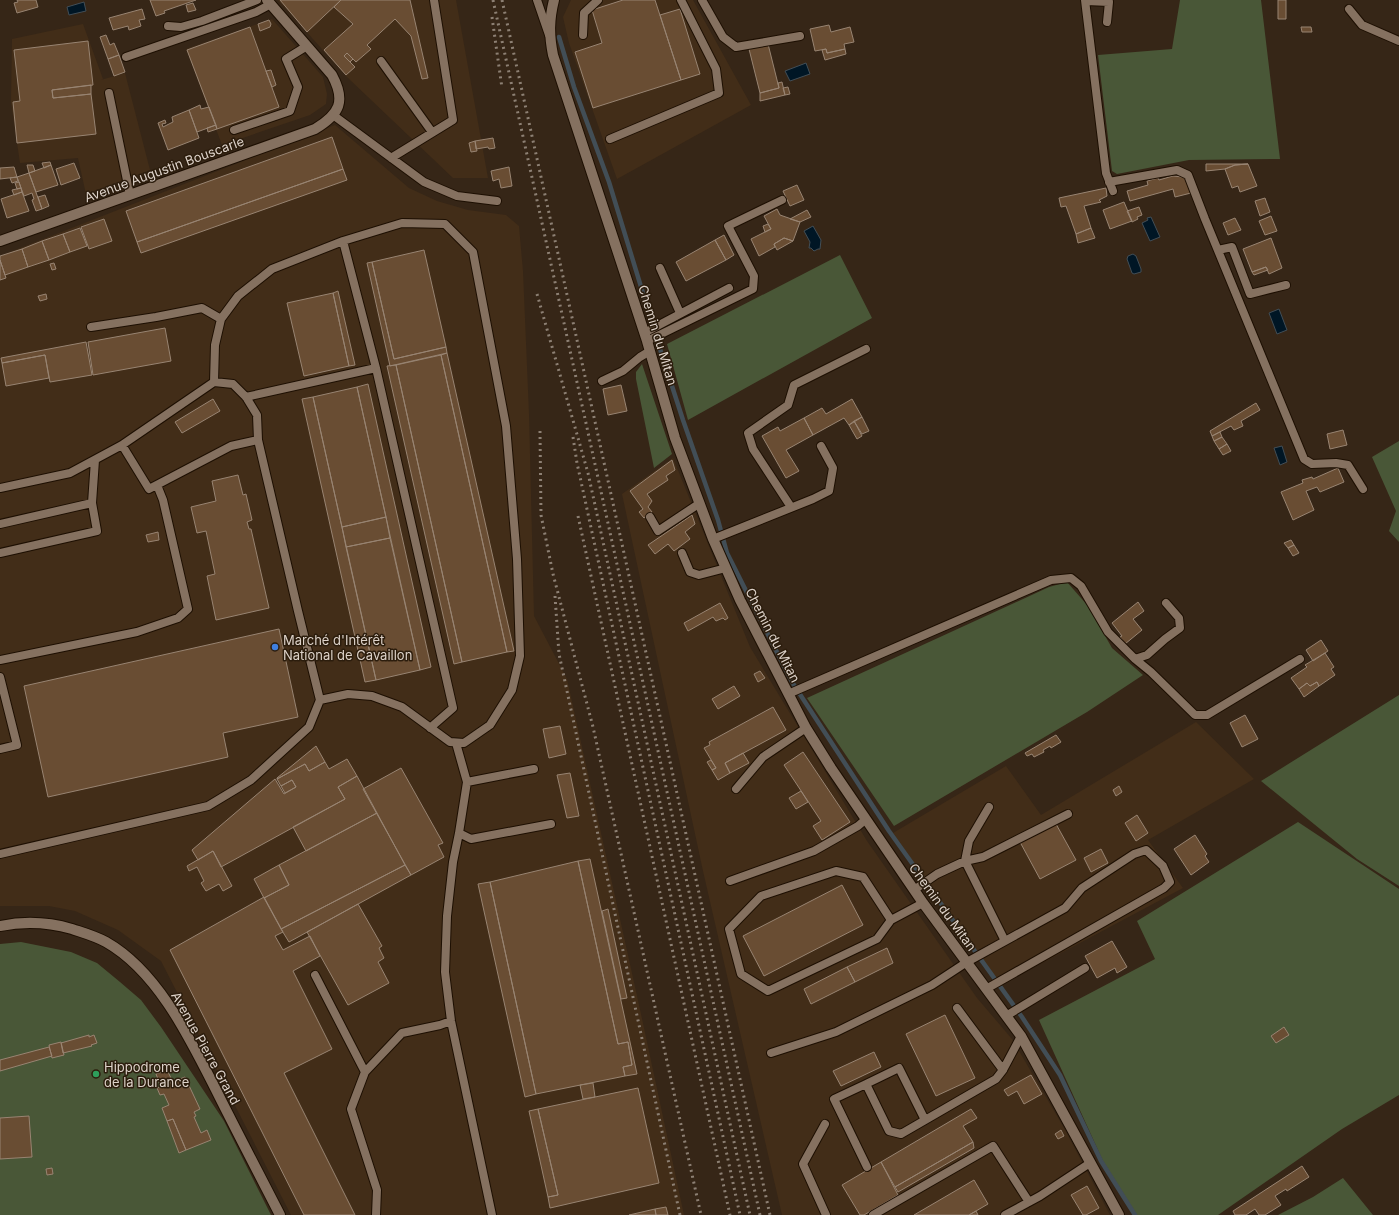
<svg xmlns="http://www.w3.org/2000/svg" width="1399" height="1215" font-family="Inter,sans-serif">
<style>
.built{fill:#422d18}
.green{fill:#495737}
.water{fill:#001625;stroke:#424e56}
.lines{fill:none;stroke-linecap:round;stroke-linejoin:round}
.stream{stroke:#424e56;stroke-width:4.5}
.building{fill:#694d33;stroke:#988472}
.lane-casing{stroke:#1d0f02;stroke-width:10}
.street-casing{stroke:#1d0f02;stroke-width:12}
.secondary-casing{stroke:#1d0f02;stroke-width:12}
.lane{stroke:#857160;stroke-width:8}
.street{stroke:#857160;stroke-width:10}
.secondary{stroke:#857160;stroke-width:10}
.rail{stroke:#8d8074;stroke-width:3;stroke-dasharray:2 4;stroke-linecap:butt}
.shop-dot{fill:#3f7fe0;stroke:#2c1d0d;stroke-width:1.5}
.leisure-dot{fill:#2e9e5b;stroke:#2c1d0d;stroke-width:1.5}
.labels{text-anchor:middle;stroke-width:3;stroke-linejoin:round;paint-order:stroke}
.street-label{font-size:13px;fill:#ddd2c9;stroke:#2c1d0d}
.poi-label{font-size:13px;fill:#ddd2c9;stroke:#2c1d0d;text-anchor:start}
</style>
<rect width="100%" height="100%" fill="#362617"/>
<!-- built -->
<path class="built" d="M278,0H456L488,178H453L347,77Z
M571,0H693L751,105L617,179L569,43L563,17Z
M272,19L323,77L327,94L326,104L310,115L222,145L186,49Z
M83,24L103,79L101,80L125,73L150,170L86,194L78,158L20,163L11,102L12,39Z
M335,125L409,188L437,201L468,210L506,215L519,226L523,271L529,414L534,616L567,679L641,1014L684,1215H291L161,961L118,930L75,911L49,906H0V256Z
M673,458L750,647L867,841L977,998L1012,1039L1064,1128L1110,1215H782L703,871L622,494Z
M1196,722L1254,779L1148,840L1183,888L1001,985L893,833L1006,766L1041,815Z"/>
<!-- green -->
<path class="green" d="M1180,0H1261L1280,159L1189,160L1117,174L1112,171L1098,55L1172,49Z
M840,255L872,318L688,420L667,344Z
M642,364L672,454L654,468L636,379V372Z
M1399,441V542L1389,531L1396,511L1372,457Z
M1067,582L1088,606L1112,648L1143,675L1087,712L894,826L807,698L1049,587Z
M1399,695V886L1357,859L1261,781Z
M1298,822L1399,889V1095L1342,1129L1218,1215H1137L1103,1161L1039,1020L1155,959L1137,921Z
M21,942L71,952L97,963L120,982L141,1000L161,1027L224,1121L271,1215H0V944Z
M1343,1178L1373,1215H1278L1313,1197Z"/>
<!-- water -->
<path class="water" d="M84,2L86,11L69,15L67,7Z
M806,63L810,74L790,81L785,71Z
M1151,217L1160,237L1150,241L1142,223L1148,220L1147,218Z
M813,226L821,240L820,249H818L814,251L811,248H809L810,242L804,231Z
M1133,254L1136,256L1141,269V272L1134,274L1132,273L1127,259L1128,256Z
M1279,309L1287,330L1277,334L1269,313Z
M1282,446L1287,462L1280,465L1274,448Z"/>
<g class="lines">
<!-- stream -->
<path class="stream" d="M559,37L574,87L609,182L660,349L683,420L718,520L727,553L792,682L889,831L1022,1017L1060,1075L1101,1161L1135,1215"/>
</g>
<!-- building -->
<path class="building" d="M17,0H36L38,7L17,13L14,3L18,2Z
M150,0H196L164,11L165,13L156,16Z
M280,0H341L307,32Z
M341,0H410L428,78L422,79L411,36L395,19L367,45L371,49L356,62L347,53L344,56L355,67L346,75L324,50L353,24L334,7Z
M623,0H655L681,80L593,108L575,52L602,43L592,10Z
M1278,0H1286V19H1278Z
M193,3L196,10L188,12L186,5Z
M142,9L145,19L139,20L141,26L129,30L128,26L113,30L109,18Z
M680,9L700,74L681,80L660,15Z
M269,20L271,24L270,27L260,31L258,24Z
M829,25L831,32L850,27L854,42L844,44L845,49L827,53L826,49L815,51L810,29Z
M250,27L279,107L217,129L187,50Z
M1301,27H1311L1312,32H1302Z
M106,35L110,45L114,43L119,55L108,59L100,37Z
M88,41L93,85L52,90L53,98L91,94L96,134L17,143L13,102L20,101L14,50Z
M768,44L779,88L760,93L749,49Z
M826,49L827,53L845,49L846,54L825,60L822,50Z
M347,53L353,59L350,62L344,56Z
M119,55L125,72L114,76L108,59Z
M271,70L276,85L272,87L266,71Z
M782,82L785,95L760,101V93L779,88L778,83Z
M91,85V94L53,98L52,90Z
M788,87L790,94L785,95L783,88Z
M200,105L201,109L209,107L216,125L197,132L189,110Z
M189,110L199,138L168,150L158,123L165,120L166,123L162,124L163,127L173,122L172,117Z
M216,125L217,129L208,132L207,128Z
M332,137L343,169L137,242L126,211Z
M493,138L495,148L489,149L488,147L476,149L475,141Z
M475,141L477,151L471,152L469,143Z
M50,162L51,165L44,168L42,163Z
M74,163L80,178L61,185L56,169Z
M1206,164H1248L1235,165L1225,169L1206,171Z
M1248,164L1257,186L1240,192L1238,186L1232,188L1225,169L1235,165Z
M27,165H33L35,171L29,173Z
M51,165L58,185L36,192L29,173Z
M14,167L17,177L0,179V168Z
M509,167L512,186L501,188L499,179L493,181L491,171Z
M343,169L347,180L141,253L137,242Z
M29,173L42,209L36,211L32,200L34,199L32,193L24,196L17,177Z
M1173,176L1183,177L1186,180L1191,193L1175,197L1173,189L1130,201L1127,191L1148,185L1147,181L1158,178L1159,180Z
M17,177L18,181L12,183L10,178Z
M19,182L21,188L17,189L15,183Z
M797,185L804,200L790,206L783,191Z
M21,188L22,192L14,195L12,190Z
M1106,188L1107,196L1099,200L1101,202L1084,206L1091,228L1076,234L1066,206L1061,207L1059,198Z
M22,192L29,211L7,218L1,199Z
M45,195L49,206L42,209L38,197Z
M1265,198L1270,212L1260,216L1255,201Z
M1124,202L1132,221L1110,229L1103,210Z
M1139,207L1142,215L1137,217L1138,219L1132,222L1127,211Z
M777,209L780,215L800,222L793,241L784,238L774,244L775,247L759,256L751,239L771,229L764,216Z
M807,210L811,217L800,222L790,219Z
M1271,216L1277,231L1265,235L1259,221Z
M1235,218L1241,230L1228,235L1223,223Z
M104,219L112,241L89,249L81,227Z
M768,224L771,229L765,232L763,226Z
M80,228L87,246L70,252L63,234Z
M1091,228L1095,238L1078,243L1076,234Z
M63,234L70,252L49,260L42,241Z
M724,235L734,255L726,260L715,240Z
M784,238L793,241L777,250L774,244Z
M1271,238L1282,268L1269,274L1266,267L1252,272L1243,249Z
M715,240L726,260L686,281L676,262Z
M42,241L49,260L28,267L22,249Z
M22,249L28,267L5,275L0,260V256Z
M424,250L446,347L394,359L372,262Z
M0,260L6,278L0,280Z
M372,262L394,359L446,347L447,353L390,366L367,263Z
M54,263L56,269L52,270L50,264Z
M1266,267L1268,270L1254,275L1252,272Z
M338,291L355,365L349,366L333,293Z
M333,293L349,366L304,376L287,303Z
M46,294L47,299L40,301L38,296Z
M165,328L171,361L93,375L88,342Z
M86,342L92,375L50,382L45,355L2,363L1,358Z
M447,353L514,651L507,652L441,355Z
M45,355L49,378L6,386L2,363Z
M441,355L507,652L462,662L396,365Z
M396,365L462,662L454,664L387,366Z
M368,384L431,667L420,670L357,387Z
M621,385L627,411L608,415L603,389Z
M357,387L386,517L342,527L313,397Z
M313,397L376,680L365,682L302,399Z
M213,399L220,411L182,433L175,422Z
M852,399L862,417L849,425L844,418L813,435L804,418L822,408L826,414Z
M1256,403L1260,410L1241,421L1243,426L1234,430L1231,426L1212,436L1210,431Z
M862,417L869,431L862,434L854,421Z
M804,418L813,435L786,450L799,471L786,478L762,436L778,427L780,431Z
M854,421L862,436L857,439L849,425Z
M1343,430L1347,445L1330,449L1327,434Z
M1220,432L1222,437L1214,441L1212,436Z
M1222,437L1227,444L1219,449L1214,441Z
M1227,444L1231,451L1223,455L1219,449Z
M672,460L675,470L666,476L668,480L647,494L652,501L648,507L652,512L644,518L639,512L643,509L630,491Z
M1338,468L1344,482L1320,492L1317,487L1306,491L1314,510L1293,520L1281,492L1303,483L1302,480L1312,477L1313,479Z
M238,475L243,495L246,494L252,520L247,522L249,529H251L269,608L216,620L207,576L215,574L206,531L197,533L191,507L216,501L212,481Z
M692,515L695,524L685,532L690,539L674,551L668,544L655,554L648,545Z
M386,517L390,538L346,547L342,527Z
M158,532L159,540L148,542L146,535Z
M390,538L420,670L376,680L346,547Z
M1291,540L1294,545L1288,548L1284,543Z
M1294,545L1299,553L1293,556L1288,548Z
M1138,602L1144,611L1133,619L1142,630L1125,644L1120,637L1122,636L1112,623Z
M720,603L728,618L725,620L723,618L716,621L713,617L688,631L684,623Z
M279,629L298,717L223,733L228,757L48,797L24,686Z
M1321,640L1328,651L1313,661L1306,650Z
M1325,653L1334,667L1331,669L1335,675L1319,686L1317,682L1310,686L1307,683L1299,689L1291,678L1307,667L1305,665Z
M760,671L765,678L758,682L754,674Z
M1317,682L1319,686L1304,697L1299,689L1307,683L1310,686Z
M734,686L740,696L718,709L712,699Z
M773,707L786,730L725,763L730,773L718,780L712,770L716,768L704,748L710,745L709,742Z
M1245,715L1258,739L1242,747L1230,723Z
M560,726L566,754L549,758L543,729Z
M1056,735L1061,742L1051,748L1050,746L1043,750L1044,752L1034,757L1032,754L1027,756L1025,753Z
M316,746L325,762L309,771L305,764L277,779V778Z
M803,752L850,822L822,840L813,826L821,821L784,765Z
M743,753L749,763L730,773L725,763Z
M347,759L357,776L338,787L345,799L221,867L213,851L198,860L192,850L275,779L284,794L296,787L292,780L281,786L277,779L305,764L309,771L325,762L329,769Z
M711,760L716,768L712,770L707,762Z
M401,768L443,843L438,845L444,857L411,875L363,789Z
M570,773L579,816L567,818L557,775Z
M357,776L377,813L306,851L293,827L345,799L338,787Z
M292,780L296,787L285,793L281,786Z
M1119,786L1122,792L1116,796L1113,790Z
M801,791L808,802L796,809L789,798Z
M377,813L405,865L281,929L264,898L289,885L279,865Z
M1137,815L1148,833L1136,841L1125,823Z
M1056,824L1076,860L1040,879L1020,842Z
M1195,835L1207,854L1205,856L1209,862L1191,875L1174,849Z
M1101,849L1108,863L1091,872L1084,858Z
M213,851L232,886L223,891L219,884L206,891L201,883L204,881L197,867L189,871L187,866Z
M590,859L637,1074L625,1076L623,1067L632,1065L628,1042L618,1044L578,861Z
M578,861L618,1044L628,1042L632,1065L623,1067L625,1076L536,1094L490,882Z
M279,865L289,885L264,898L254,879Z
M405,865L411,875L289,942L281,929Z
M490,882L536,1094L525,1097L478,884Z
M842,885L863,925L764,976L743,936Z
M264,897L283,932L275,936L283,950L310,936L320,956L293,971L332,1049L284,1073L355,1215H304L170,950Z
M358,904L382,946L379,948L384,958L378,962L389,983L348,1005L307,932Z
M608,909L627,998L621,999L602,911Z
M1112,941L1127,967L1117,973L1115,968L1097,978L1085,956Z
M887,948L893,963L855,982L847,967Z
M847,967L855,982L811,1004L804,989Z
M945,1015L975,1078L936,1096L906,1034Z
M1284,1027L1289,1035L1276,1043L1271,1036Z
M89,1035V1037L94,1035L97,1043L91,1045L92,1046L63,1053L61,1043Z
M61,1042L64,1055L52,1058L49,1045Z
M49,1047L52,1056L0,1071V1060Z
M874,1052L881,1067L841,1086L833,1071Z
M167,1070L173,1082L161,1087L156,1074Z
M1031,1075L1042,1094L1024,1104L1017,1091L1008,1096L1004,1090Z
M185,1077L200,1109L194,1112L196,1116L194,1117L201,1133L207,1130L211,1140L186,1150L173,1119L167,1121L162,1108L169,1105L164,1094L160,1095L157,1088Z
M593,1083L595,1097L583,1099L580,1085Z
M638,1088L659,1183L550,1208L548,1197L558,1195L538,1109Z
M538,1109L558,1195L548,1197L529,1111Z
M971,1109L977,1118L963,1126L973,1142L895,1187L881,1162Z
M29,1116L32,1157L0,1159V1118Z
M173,1119L186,1150L179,1153L167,1121Z
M1061,1130L1064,1136L1058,1139L1055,1134Z
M973,1142L974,1148L898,1192L895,1187Z
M881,1162L898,1195L864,1215H860L842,1185Z
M1302,1166L1309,1177L1287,1191L1286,1189L1275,1196L1281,1205L1265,1215H1259L1255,1209L1246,1215H1235L1233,1211Z
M52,1168L53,1174L47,1175L46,1169Z
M974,1180L988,1204L976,1211L969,1215H914Z
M1087,1186L1099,1208L1086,1215H1083L1071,1195Z
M666,1207L668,1215H656L655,1209Z
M655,1209L656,1215H629Z
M976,1211L978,1215H969Z"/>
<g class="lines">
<defs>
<path id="lane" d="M537,0L549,35
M702,0L723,37L736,47L800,36
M1085,0L1106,173L1113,191
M1086,1L1109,2L1107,22
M1349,9L1362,25L1399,41
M168,26L181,27L202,21L257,0
M583,35L584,13L598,0
M126,57L256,12L271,4
M381,61L432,132
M109,93L130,195
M333,115L424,182L457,196L497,201
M234,130L290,111L298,87L286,59L307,46
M610,139L719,93L716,69L681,0
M391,158L453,120L434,0
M1109,182L1177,170L1188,175L1205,219L1304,459L1312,464L1336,463L1348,465L1363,489
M343,241L376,368
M1218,250L1232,247L1250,294L1286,285
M660,268L680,313
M91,327L156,317L202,308L221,319
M644,333L729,288
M647,341L753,289L754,276L728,226L782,200
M602,381L623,371L640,357L650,351
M246,397L376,368L453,708L430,728
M122,445L149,489L231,446L258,440
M0,488L70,473L122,445L214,382L233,384L246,397L257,415L258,440L298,611L320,700L348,694L372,696L402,707L450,742L464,743L490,725L512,690L520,656L517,559L506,426L473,252L445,224L402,223L343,241L272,269L238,296L221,319L215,345L214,382
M791,507L753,449L748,433L788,405L794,385L866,349
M650,517L658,531L700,503
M0,524L92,503L95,460
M713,539L813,499L829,491L833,468L821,446
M0,553L97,531L92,503
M682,553L690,572L699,575L726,568
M1135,659L1147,655L1165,639L1180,628L1179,618L1166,603
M0,660L137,632L178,618L188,609L163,500L157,485
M0,677L17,745L0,749
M788,694L1051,580L1071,578L1081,586L1108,632L1135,659L1151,672L1195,715H1207L1300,659
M456,743L467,782L459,833L453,862L447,916L445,972L451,1021L492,1215
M467,782L534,769
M736,789L763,757L806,728
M989,807L969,841L965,861L983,857L1068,814
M459,833L471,839L551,824
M0,854L208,806L251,780L309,727L320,700
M730,881L814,851L858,826L865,820
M914,890L937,874L965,861L1005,941
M891,920L877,939L768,991L741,974L729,929L761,896L836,871L863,877L891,920L923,903
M315,975L365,1072
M957,1008L1003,1070
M1006,1016L1085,968
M771,1053L836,1032L932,985L967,962L1065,908L1082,888L1134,854L1146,850L1163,866L1170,882L1164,888L986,989
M866,1084L834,1099L867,1167
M925,1120L899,1068L866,1084L889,1131L901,1134L996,1079L1003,1070L1021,1036
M825,1124L803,1164L826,1215
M376,1215L377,1190L351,1109L365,1072L402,1033L440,1025L451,1021
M873,1215L993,1146L1029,1202
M1005,1215L1040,1196L1090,1163"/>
<path id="street" d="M554,0C549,20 549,35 553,55L647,341L675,438L713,539L740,600L806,728L831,768L923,903L1021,1036L1119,1215"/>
<path id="secondary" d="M0,241L315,129C340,114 346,101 332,75L267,0
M0,926C24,921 48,922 72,929C84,933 95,936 106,942C159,972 191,1041 218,1094C238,1134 259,1174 280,1215"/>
</defs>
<!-- lane casing -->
<use href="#lane" class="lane-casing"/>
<!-- street casing -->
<use href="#street" class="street-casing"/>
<!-- secondary casing -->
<use href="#secondary" class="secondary-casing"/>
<!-- lane -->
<use href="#lane" class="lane"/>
<!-- street -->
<use href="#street" class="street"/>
<!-- secondary -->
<use href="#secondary" class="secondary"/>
<!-- rail -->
<path class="rail" d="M493,0L760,1215
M502,0L770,1215
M492,17L502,88
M537,294L588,473L750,1215
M540,431L541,515L553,574L593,727L701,1215
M573,437L577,463L740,1215
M578,516L730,1215
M555,596L559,654L680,1215"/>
</g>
<!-- markers -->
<circle class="shop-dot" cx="275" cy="647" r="4"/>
<circle class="leisure-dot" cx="96" cy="1074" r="4"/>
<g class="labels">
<!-- street labels -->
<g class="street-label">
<text transform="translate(164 169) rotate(-20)" y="5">Avenue Augustin Bouscarle</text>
<text transform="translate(658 335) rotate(73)" y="5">Chemin du Mitan</text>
<text transform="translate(773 635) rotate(63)" y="5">Chemin du Mitan</text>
<text transform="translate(943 907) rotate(54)" y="5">Chemin du Mitan</text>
<text transform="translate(206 1048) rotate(61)" y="5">Avenue Pierre Grand</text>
</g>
<!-- poi labels -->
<g class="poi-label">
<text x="283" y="645">Marché d'Intérêt<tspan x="283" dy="15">National de Cavaillon</tspan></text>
<text x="104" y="1072">Hippodrome<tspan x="104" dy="15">de la Durance</tspan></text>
</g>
</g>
</svg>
